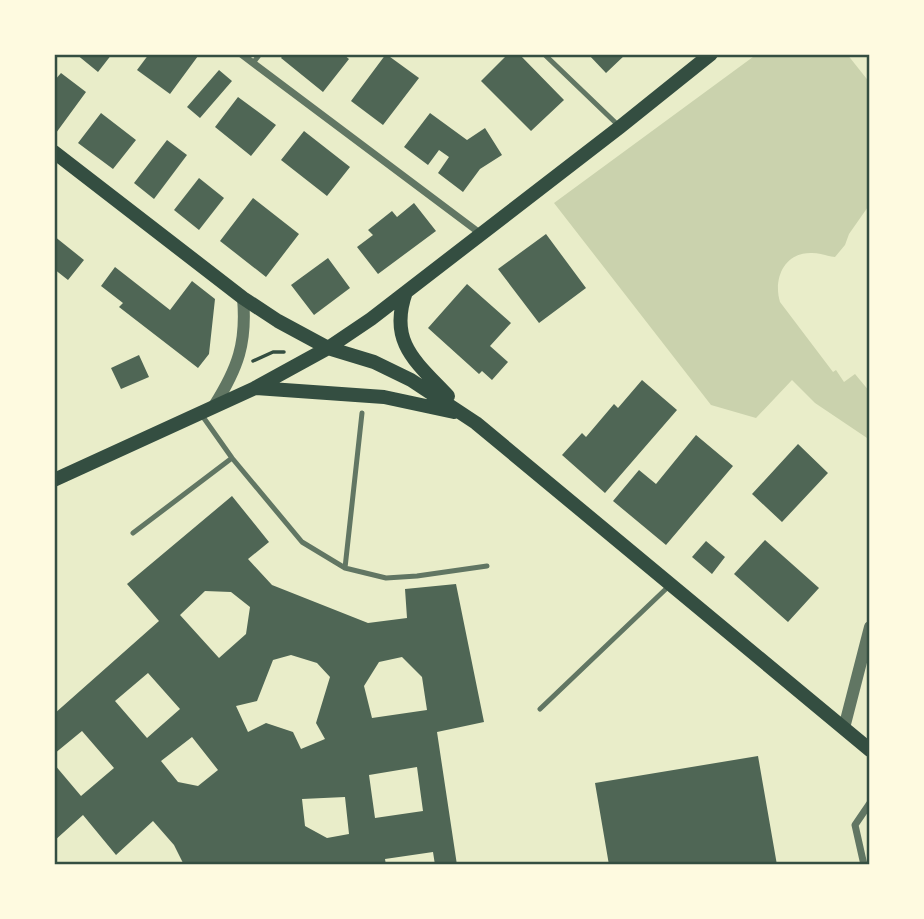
<svg xmlns="http://www.w3.org/2000/svg" width="924" height="919" font-family="'Sofia Sans Condensed',sans-serif">
<style>
.green{fill:#cad2ad}
.building{fill:#4f6655;fill-rule:evenodd}
.lines{fill:none;stroke-linecap:round;stroke-linejoin:round}
.path{stroke:#344e41;stroke-width:3.5}
.service{stroke:#617663;stroke-width:5}
.minor{stroke:#617663;stroke-width:7}
.tertiary{stroke:#617663;stroke-width:12}
.secondary{stroke:#344e41;stroke-width:14}
.neatline{fill:none;stroke:#344e41;stroke-width:2.5}
</style>
<rect width="100%" height="100%" fill="#e9edc9"/>
<!-- green -->
<path class="green" d="M757,54H847L870,83V204L849,234L845,245L835,257C827,256 820,253 812,253C784,252 773,279 780,302L833,372L836,370L844,382L855,374L870,392V440L815,403L792,380L756,418L711,405L554,203Z"/>
<!-- building -->
<path class="building" d="M76,54H112L98,72Z
M149,54H196L198,56L170,94L137,70Z
M284,54H343L349,59L323,92L281,58Z
M386,54L419,78L383,125L351,101Z
M508,54H519L564,100L531,131L481,81Z
M588,54H626L606,73Z
M219,70L232,81L200,118L187,107Z
M61,73L86,92L56,133L54,81Z
M238,97L276,125L251,156L215,127Z
M101,113L136,140L113,169L78,143Z
M430,113L467,140L485,128L502,155L480,169L463,192L438,173L449,157L439,150L428,165L404,147Z
M304,131L350,167L327,196L281,160Z
M167,140L187,155L154,199L134,183Z
M199,178L224,198L199,230L174,210Z
M253,198L299,234L266,277L220,241Z
M414,203L436,231L378,274L357,247L373,235L368,230L392,211L397,217Z
M546,234L586,288L539,323L498,269Z
M54,236L84,260L68,280L54,269Z
M328,258L350,288L314,315L291,285Z
M115,267L170,310L192,281L215,299L209,354L198,368L119,307L123,303L101,286Z
M467,284L511,323L490,346L508,362L492,380L482,371L479,374L428,328Z
M139,355L149,377L121,389L111,368Z
M642,380L677,410L605,493L562,455L582,433L586,437L614,404L618,408Z
M696,435L733,466L666,545L613,501L639,470L656,484Z
M798,444L828,473L782,522L752,494Z
M232,496L269,542L248,559L272,585L368,623L407,618L405,589L456,584L484,722L437,732L457,865H435L433,852L385,859L386,865H184L174,845L153,821L116,855L83,815L54,841V764L81,796L114,768L82,731L54,754V714L159,621L127,584ZM205,591L231,592L250,607L246,634L219,658L180,615ZM291,655L317,663L330,677L316,723L325,739L301,749L293,732L266,723L248,732L236,706L257,701L273,660ZM402,657L422,677L427,710L372,718L364,686L379,662ZM148,673L180,709L147,738L115,701ZM192,737L218,770L198,786L178,782L161,761ZM417,767L423,811L375,818L369,775ZM345,797L349,834L327,838L305,826L302,799Z
M765,540L819,588L788,622L734,574Z
M706,541L725,557L712,574L692,557Z
M758,756L777,865H609L595,783Z"/>
<g class="lines">
<!-- path -->
<path class="path" d="M253,361L273,352H284"/>
<!-- service -->
<path class="service" d="M544,54L620,127
M253,63L260,54
M201,414L232,458L302,542L345,568L386,578L417,576L487,566
M133,533L232,458
M345,568L362,413
M540,709L669,586"/>
<!-- minor -->
<path class="minor" d="M241,54L481,234
M864,865L855,825L870,803"/>
<!-- tertiary -->
<path class="tertiary" d="M214,406C238,368 247,343 243,298
M844,728L870,627"/>
<!-- secondary -->
<path class="secondary" d="M54,152L243,298L278,321L328,348L374,362L411,380L476,423L870,750
M406,292C388,342 416,362 448,396
M256,388L384,397L454,412
M54,480L255,388L328,348L371,319L620,127L711,54"/>
</g>
<!-- border -->
<rect width="924" height="919" fill="none" stroke="#fefae0" stroke-width="112"/>
<rect x="56" y="56" width="812" height="807" class="neatline"/>
</svg>
